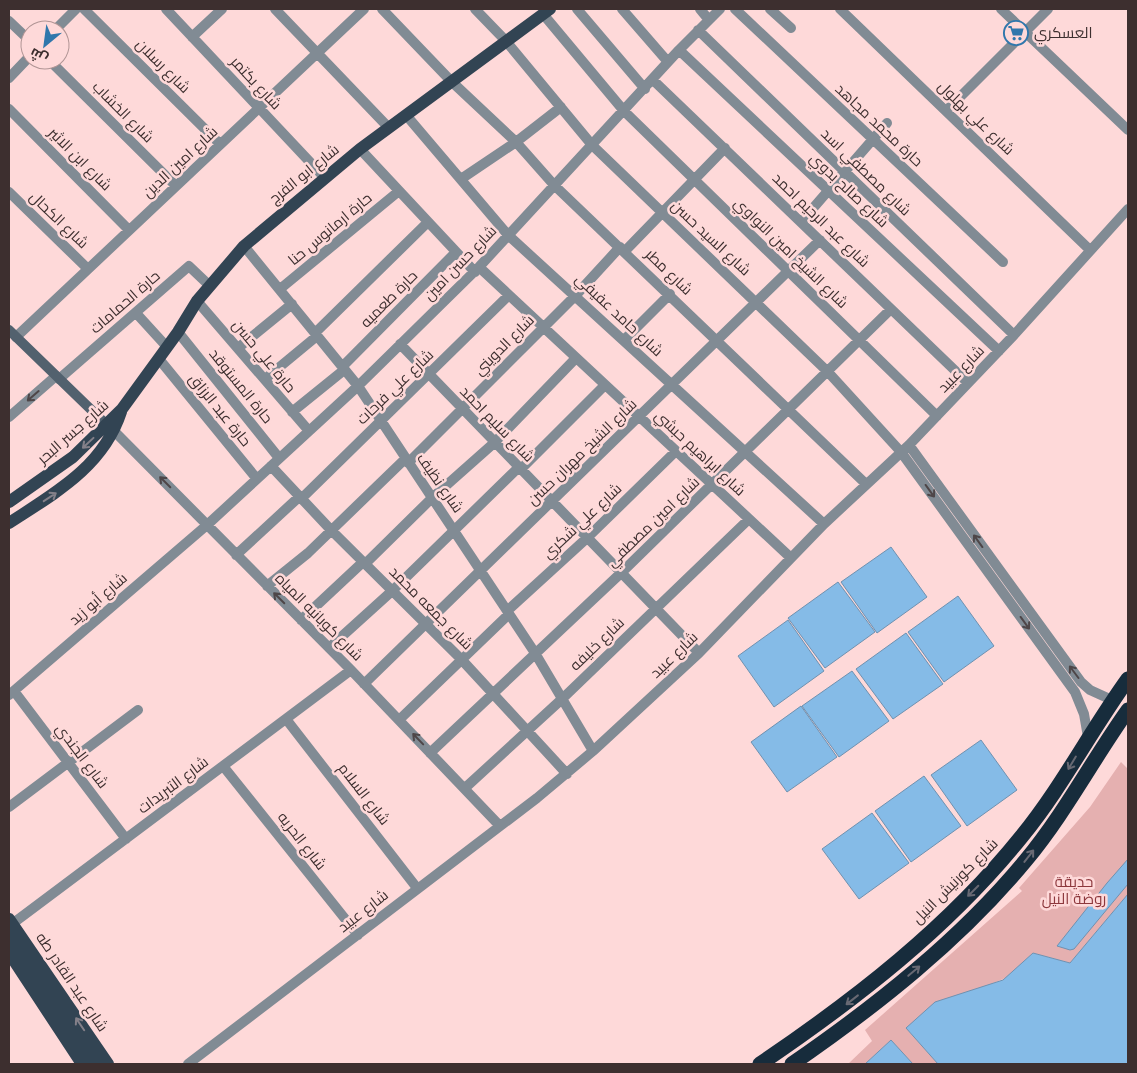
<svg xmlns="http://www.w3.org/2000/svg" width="1137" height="1073" font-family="'PT Sans',Cairo,sans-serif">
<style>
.green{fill:#e5b0b0}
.water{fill:#85bbe7;stroke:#6f91b0}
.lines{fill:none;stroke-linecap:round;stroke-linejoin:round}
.street{stroke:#818b94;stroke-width:10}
.secondary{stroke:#52616e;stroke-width:10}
.primary{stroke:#324453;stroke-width:12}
.highway{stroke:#172c3c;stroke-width:15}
.oneway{stroke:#4e4648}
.oneway2{stroke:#848089}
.oneway3{stroke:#686973}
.labels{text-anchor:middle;stroke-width:5;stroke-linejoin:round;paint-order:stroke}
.poi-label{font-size:15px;fill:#3d2f2f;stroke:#fed9d9;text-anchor:start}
.street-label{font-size:15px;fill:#3d2f2f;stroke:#fed9d9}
.park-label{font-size:15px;fill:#8d383d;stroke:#fed9d9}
</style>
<rect width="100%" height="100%" fill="#fed9d9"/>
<!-- green -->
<path class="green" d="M1121,762L1128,769V894L1070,963L1033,953L1008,977L991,984L906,1028L938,1064H913L891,1040L865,1064H848L872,1041L865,1030L1022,891L1019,888L1090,807Z"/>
<!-- water -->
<path class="water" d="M891,547L927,597L877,633L841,582Z
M838,582L875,632L825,668L788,618Z
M958,596L994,646L944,682L908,632Z
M788,620L824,671L774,707L738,656Z
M906,633L943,684L893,719L856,669Z
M852,671L889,721L839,757L802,706Z
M801,706L837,757L787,792L751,742Z
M981,740L1017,790L967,826L931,775Z
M924,776L961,826L911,862L875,811Z
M872,813L909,863L859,899L822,849Z
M1128,859V884L1074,949L1070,950L1057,946L1107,883Z
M1128,894V1064H938L906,1028L935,1002L1003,980L1033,953L1070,963Z
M891,1040L913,1064H865Z"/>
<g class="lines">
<!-- street -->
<path class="street" d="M84,9L220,144
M166,9L324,177
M275,9L389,128
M382,9L451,81L516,142L554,185L866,484
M475,9L505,40L592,145L828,372L901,452L1075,692L1084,714L1088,737
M577,9L645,89
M622,9L668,62
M700,9L709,20
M735,9L1003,262
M770,9L791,28
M840,9L1090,250
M1001,9L1128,130
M543,14L624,111L937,416
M9,21L30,41
M55,30L76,9
M698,30L1014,335
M192,37L222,9
M679,50L999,351
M49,60L176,186
M9,78L30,56
M653,80L968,383
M9,109L129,230
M947,110L1048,9
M406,115L508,235L824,524
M360,149L475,272
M461,179L516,142L561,107
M9,192L88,269
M801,222L887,123
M244,246L358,386L535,653L593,751
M625,251L725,148
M479,267L791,558
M280,289L399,191
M197,301L309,431
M136,313L167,347
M178,332L279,458
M315,333L428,222
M16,337L364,9
M624,340L670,294
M400,344L699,653
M238,348L292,304
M159,359L257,479
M342,367L456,252
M59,379L189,266L209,285
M265,379L317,336
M292,412L344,370
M9,417L56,376
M115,432L351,670L499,825
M909,445L1081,682L1090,690L1112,700
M408,463L576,295L620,247
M271,466L331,530L461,659L567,774
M520,470L605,385
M301,499L509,295
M236,555L299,497
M365,564L432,498L494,443L576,358
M267,586L308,553L405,459
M507,611L587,538L676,451
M301,620L363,562
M329,648L392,591L518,468
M364,684L820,240
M14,691L126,839
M9,695L207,525L358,386L479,267L679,50L720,9
M286,719L417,888
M399,720L509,614
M430,753L621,573L891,309
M223,766L358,935
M465,788L562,699L749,519
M9,807L138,710
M12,924L351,670
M188,1064L537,798L593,751L699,653L824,524L909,445L1014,335L1128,209"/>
<!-- secondary -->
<path class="secondary" d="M9,330L110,428"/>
<!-- primary -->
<path class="primary" d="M9,502L73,457L122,409L178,332L197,301L244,246L360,149L550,9
M9,523C55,493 103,467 121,412
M9,919L108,1064
M9,936L94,1064
M9,953L82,1064"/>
<!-- highway -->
<path class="highway" d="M760,1064C856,999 949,927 1022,836C1062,787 1091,730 1128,679
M792,1064C876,1006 960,940 1026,860C1065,813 1093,759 1128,710"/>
</g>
<!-- one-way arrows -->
<defs><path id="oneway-shaft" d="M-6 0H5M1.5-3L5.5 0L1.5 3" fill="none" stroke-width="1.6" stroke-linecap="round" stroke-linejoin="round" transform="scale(1.25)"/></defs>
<g class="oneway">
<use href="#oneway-shaft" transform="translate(33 396) rotate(139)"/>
<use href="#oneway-shaft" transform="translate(165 482) rotate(-135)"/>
<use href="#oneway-shaft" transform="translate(930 491) rotate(54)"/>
<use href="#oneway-shaft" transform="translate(978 541) rotate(-126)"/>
<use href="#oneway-shaft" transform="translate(279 598) rotate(-135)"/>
<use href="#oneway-shaft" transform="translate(1025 623) rotate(54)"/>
<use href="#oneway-shaft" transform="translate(1074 672) rotate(-127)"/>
<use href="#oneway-shaft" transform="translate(418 739) rotate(-134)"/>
</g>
<g class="oneway2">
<use href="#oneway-shaft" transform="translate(88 443) rotate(137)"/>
<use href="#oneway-shaft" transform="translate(50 497) rotate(-33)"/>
<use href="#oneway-shaft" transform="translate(80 1024) rotate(-124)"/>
</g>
<g class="oneway3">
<use href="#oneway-shaft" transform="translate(1072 763) rotate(121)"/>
<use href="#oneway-shaft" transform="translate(1029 856) rotate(-52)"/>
<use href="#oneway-shaft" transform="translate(973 891) rotate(135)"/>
<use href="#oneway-shaft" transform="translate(914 971) rotate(-40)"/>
<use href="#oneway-shaft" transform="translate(852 1000) rotate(142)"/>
</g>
<!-- icons -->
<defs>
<symbol id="supermarket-ring" viewBox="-11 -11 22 22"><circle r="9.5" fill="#fed9d9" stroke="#3077ac" stroke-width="1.5"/><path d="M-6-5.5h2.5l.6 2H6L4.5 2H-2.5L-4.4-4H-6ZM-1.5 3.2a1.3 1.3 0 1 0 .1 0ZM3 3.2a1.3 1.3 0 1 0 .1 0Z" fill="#3077ac"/></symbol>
</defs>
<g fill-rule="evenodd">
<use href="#supermarket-ring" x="1002" y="19" width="28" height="28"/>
</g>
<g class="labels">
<!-- poi labels -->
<g class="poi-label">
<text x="1034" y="38">العسكري</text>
</g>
<!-- street labels -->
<g class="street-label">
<text transform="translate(163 66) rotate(45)" y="5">شارع رسلان</text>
<text transform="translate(256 83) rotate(47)" y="5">شارع بكتمر</text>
<text transform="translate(123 112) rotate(45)" y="5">شارع الخشاب</text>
<text transform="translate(976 118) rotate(44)" y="5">شارع علي بهلول</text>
<text transform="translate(879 125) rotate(43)" y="5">حارة محمد مجاهد</text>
<text transform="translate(80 159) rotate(45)" y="5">شارع ابن الاثير</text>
<text transform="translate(180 162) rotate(-43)" y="5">شارع امين الدين</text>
<text transform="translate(866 172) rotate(44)" y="5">شارع مصطفي اسد</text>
<text transform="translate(304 174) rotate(-39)" y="5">شارع ابو الفرج</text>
<text transform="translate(849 190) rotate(43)" y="5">شارع صالح بدوي</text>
<text transform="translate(59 220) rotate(44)" y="5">شارع الكحال</text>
<text transform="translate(821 220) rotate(44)" y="5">شارع عبد الرحيم احمد</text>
<text transform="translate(330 229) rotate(-40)" y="5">حارة ارمانوس حنا</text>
<text transform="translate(711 238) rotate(43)" y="5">شارع السيد حسن</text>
<text transform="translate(791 253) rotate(44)" y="5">شارع الشيخ امين النواوي</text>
<text transform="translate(460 263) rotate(-46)" y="5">شارع حسن امين</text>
<text transform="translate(669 272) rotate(44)" y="5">شارع مطر</text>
<text transform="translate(389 299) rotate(-45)" y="5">حارة طعميه</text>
<text transform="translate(125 302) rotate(-41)" y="5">حارة الحمامات</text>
<text transform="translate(619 315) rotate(43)" y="5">شارع حامد عفيفي</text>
<text transform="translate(504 345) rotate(-45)" y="5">شارع الدويني</text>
<text transform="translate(264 356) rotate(50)" y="5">حارة علي حسن</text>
<text transform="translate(961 369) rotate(-46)" y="5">شارع عبيد</text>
<text transform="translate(241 386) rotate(51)" y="5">حارة المستوقد</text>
<text transform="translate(395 387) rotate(-44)" y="5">شارع علي فرحات</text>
<text transform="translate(220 410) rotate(51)" y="5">حارة عبد الرزاق</text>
<text transform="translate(497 424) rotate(46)" y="5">شارع سليم احمد</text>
<text transform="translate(73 432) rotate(-41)" y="5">شارع جسر البحر</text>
<text transform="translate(582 452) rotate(-44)" y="5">شارع الشيخ مهران حسن</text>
<text transform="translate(700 453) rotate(43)" y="5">شارع ابراهيم حبشي</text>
<text transform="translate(440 483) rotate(55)" y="5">شارع نظيف</text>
<text transform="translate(582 521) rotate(-43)" y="5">شارع علي شكري</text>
<text transform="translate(653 522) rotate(-44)" y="5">شارع امين مصطفي</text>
<text transform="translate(98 599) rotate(-41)" y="5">شارع أبو زيد</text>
<text transform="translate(431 608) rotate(45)" y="5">شارع جمعه محمد</text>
<text transform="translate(319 617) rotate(45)" y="5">شارع كوبانيه المياه</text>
<text transform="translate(597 644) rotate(-44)" y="5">شارع خليفه</text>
<text transform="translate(674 655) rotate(-44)" y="5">شارع عبيد</text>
<text transform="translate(82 756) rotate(53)" y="5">شارع الجندي</text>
<text transform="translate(173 785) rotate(-37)" y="5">شارع التبريدات</text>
<text transform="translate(364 794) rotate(52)" y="5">شارع السلام</text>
<text transform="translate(302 841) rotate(52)" y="5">شارع الحريه</text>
<text transform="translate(955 881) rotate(-45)" y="5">شارع كورنيش النيل</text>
<text transform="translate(363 911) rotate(-38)" y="5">شارع عبيد</text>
<text transform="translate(72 982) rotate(56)" y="5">شارع عبد القادر طه</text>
</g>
<!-- park labels -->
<g class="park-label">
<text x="1074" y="887">حديقة<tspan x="1074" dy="17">روضة النيل</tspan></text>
</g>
</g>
<!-- border -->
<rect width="1137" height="1073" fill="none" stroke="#3d2f2f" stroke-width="20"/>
<!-- north arrow -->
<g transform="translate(45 45) rotate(209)"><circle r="24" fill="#fed9d9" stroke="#b19595"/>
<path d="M0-4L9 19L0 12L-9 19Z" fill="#3077ac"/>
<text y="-8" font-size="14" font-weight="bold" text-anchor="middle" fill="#3d2f2f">ش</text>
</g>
</svg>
